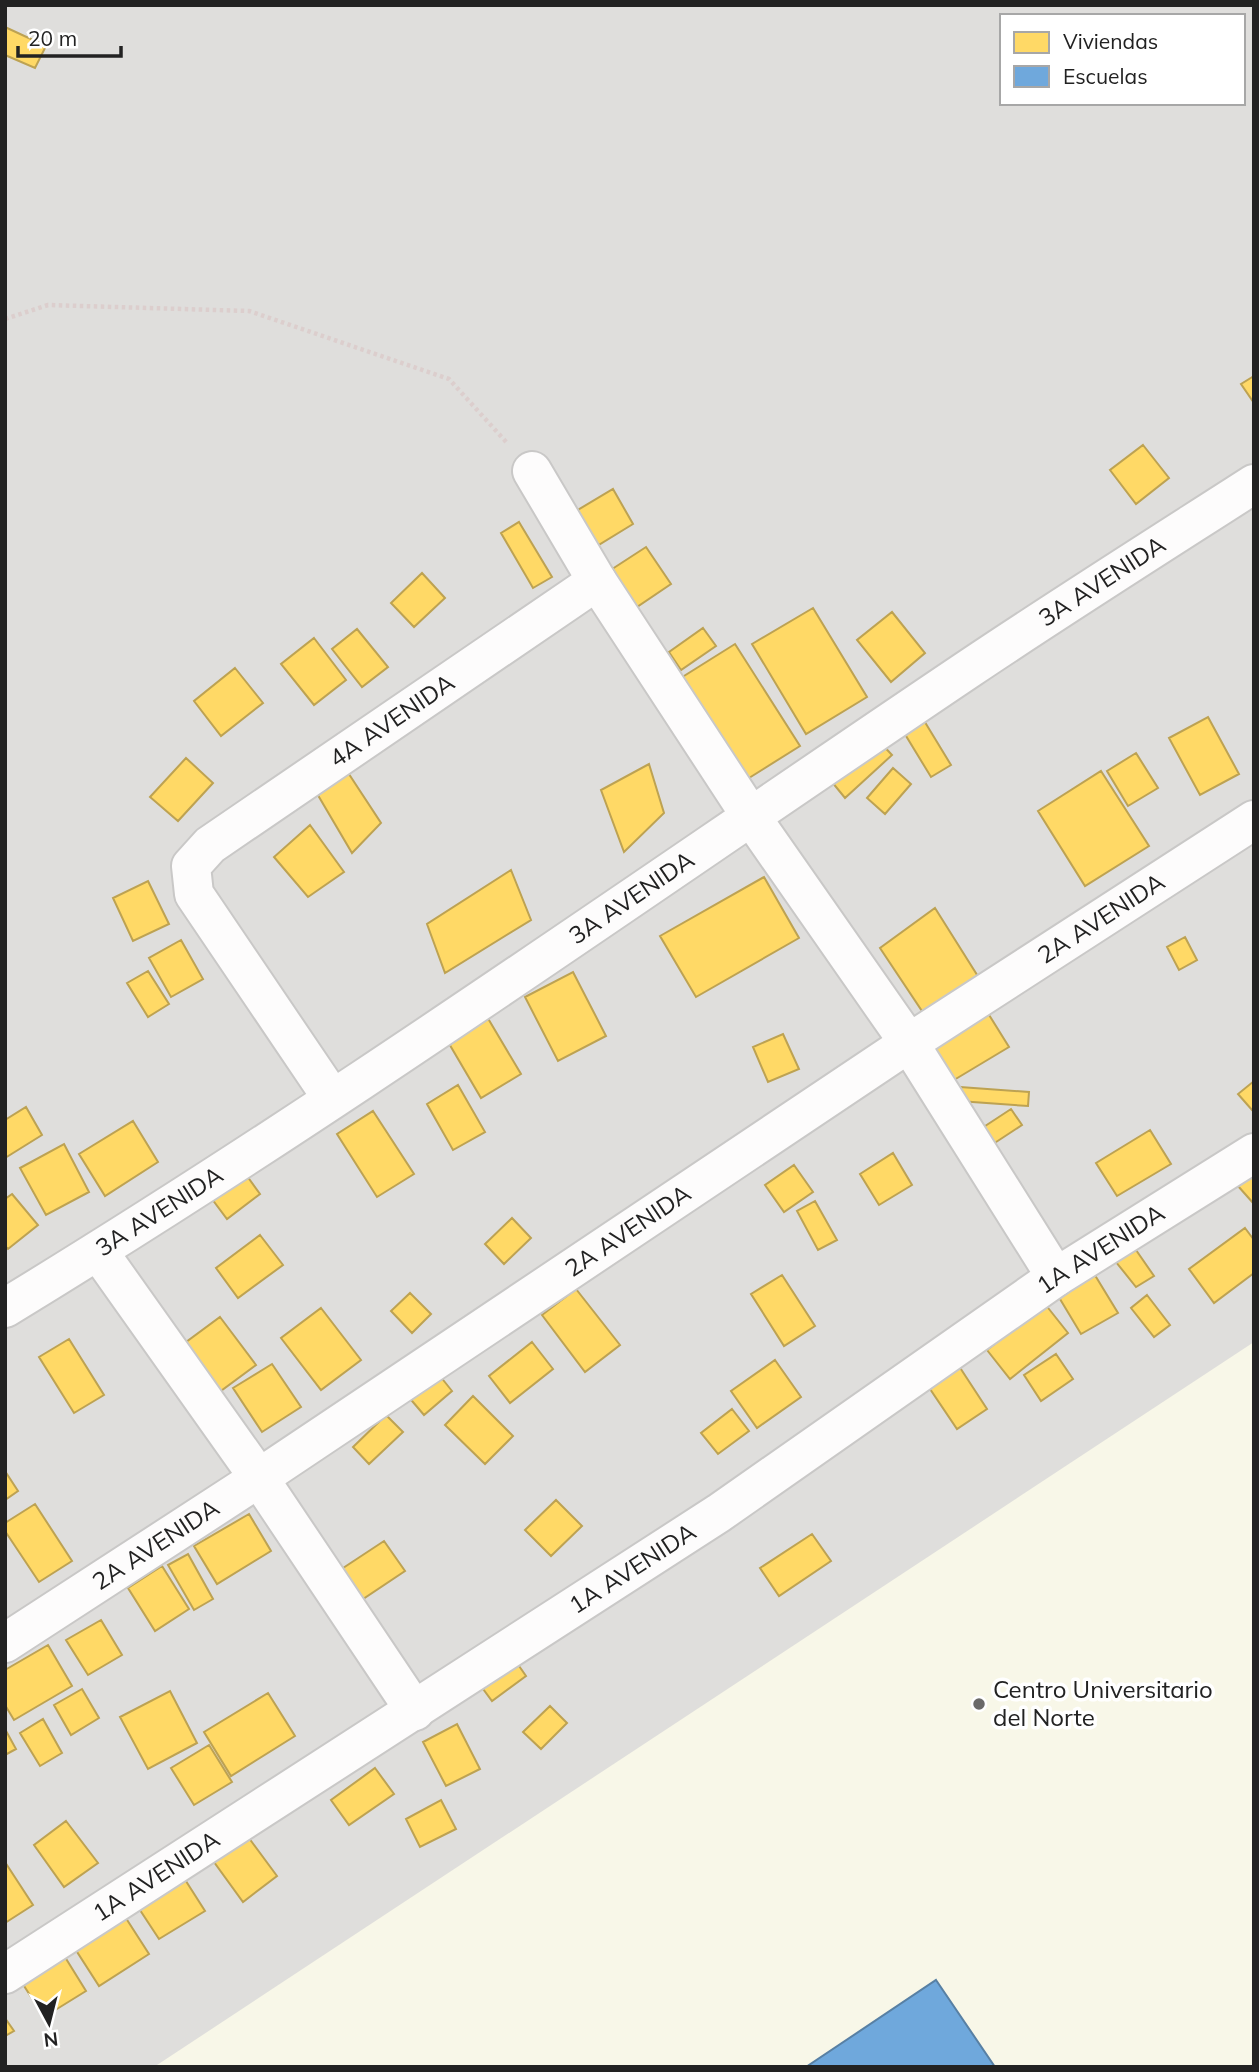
<svg xmlns="http://www.w3.org/2000/svg" width="1259" height="2072" font-family="Mulish,sans-serif">
<style>
.residential{fill:#dfdedc;fill-rule:evenodd}
.education{fill:#f8f7e8}
.homes{fill:#ffd966;stroke:#bda252;stroke-width:2}
.schools{fill:#6fa8dc;stroke:#5880a4;stroke-width:2}
.lines{fill:none;stroke-linecap:round;stroke-linejoin:round}
.minor-casing{stroke:#c9c8c7;stroke-width:42}
.path{stroke:#dccecd;stroke-width:4.5;stroke-dasharray:3.5 3.5;stroke-linecap:butt}
.minor{stroke:#fdfcfc;stroke-width:38}
.poi-dot{fill:#6a6968;stroke:#fff;stroke-width:2.5}
.labels{text-anchor:middle;stroke-width:7;stroke-linejoin:round;paint-order:stroke}
.street-label{font-size:24px;fill:#222;stroke:#fff}
.poi-label{font-size:24px;fill:#222;stroke:#fff;text-anchor:start}
</style>
<rect width="100%" height="100%" fill="#f0eeeb"/>
<!-- residential -->
<path class="residential" d="M5,5H1254V2067H5ZM1002,16H1243V103H1002Z"/>
<!-- education -->
<path class="education" d="M1254,1342V2067H154Z"/>
<!-- homes -->
<path class="homes" d="M5,27L46,46L35,68L5,55Z
M1254,376V403L1241,384Z
M1143,445L1169,478L1136,504L1110,470Z
M613,489L633,524L592,549L571,514Z
M519,522L552,577L533,588L501,533Z
M646,547L671,584L628,613L603,575Z
M422,573L445,598L414,627L391,603Z
M813,608L867,697L806,734L752,644Z
M892,612L925,653L891,682L857,640Z
M703,628L716,646L681,670L669,652Z
M357,629L388,667L362,687L332,649Z
M314,638L346,680L314,705L281,664Z
M735,644L800,746L741,783L676,681Z
M235,668L263,703L221,736L194,701Z
M920,714L951,765L931,777L900,726Z
M1208,717L1239,774L1200,795L1169,738Z
M878,740L892,755L845,798L832,782Z
M1136,753L1158,788L1128,806L1107,771Z
M186,758L213,783L178,821L150,797Z
M649,764L664,813L624,852L601,790Z
M343,765L381,823L352,853L312,785Z
M893,768L911,784L885,814L867,798Z
M1101,771L1149,846L1085,886L1038,811Z
M310,825L344,872L308,897L274,857Z
M511,870L531,920L445,973L427,924Z
M764,877L799,938L696,997L660,936Z
M148,881L169,924L133,941L113,898Z
M935,908L979,978L924,1014L880,948Z
M1185,937L1197,960L1179,970L1167,947Z
M181,940L203,979L171,997L149,958Z
M148,971L169,1004L148,1017L127,983Z
M573,972L606,1036L558,1061L525,997Z
M483,1010L521,1074L481,1098L444,1035Z
M986,1010L1009,1047L944,1086L921,1049Z
M783,1034L799,1069L768,1082L753,1047Z
M1254,1081V1109L1252,1110L1238,1094Z
M458,1085L485,1132L453,1150L427,1104Z
M960,1087L1029,1092L1028,1106L959,1101Z
M26,1107L42,1135L5,1158V1120Z
M1011,1109L1022,1125L984,1150L973,1134Z
M373,1111L414,1174L377,1197L337,1134Z
M133,1121L158,1162L105,1196L79,1154Z
M1150,1130L1171,1164L1117,1196L1096,1163Z
M64,1144L89,1192L46,1215L20,1168Z
M893,1153L912,1185L879,1205L860,1174Z
M794,1165L813,1192L784,1212L765,1185Z
M242,1169L260,1194L227,1219L209,1195Z
M1254,1172V1204L1238,1186Z
M12,1194L38,1225L8,1249L5,1246V1199Z
M815,1201L837,1240L818,1250L797,1211Z
M512,1218L531,1238L504,1264L485,1244Z
M1245,1228L1254,1240V1273L1214,1303L1189,1269Z
M260,1235L283,1265L238,1298L216,1268Z
M1136,1250L1154,1276L1136,1287L1116,1262Z
M1093,1272L1118,1313L1081,1334L1057,1294Z
M782,1275L815,1326L784,1346L751,1294Z
M576,1289L620,1345L585,1372L542,1315Z
M410,1293L431,1314L412,1333L391,1311Z
M1147,1295L1170,1325L1154,1337L1131,1308Z
M1045,1304L1068,1333L1010,1379L987,1350Z
M321,1308L361,1360L321,1390L281,1338Z
M220,1317L256,1365L214,1396L178,1348Z
M69,1339L104,1395L74,1413L39,1357Z
M532,1342L553,1369L510,1403L489,1376Z
M1056,1354L1073,1379L1041,1401L1024,1375Z
M775,1360L801,1397L757,1428L731,1391Z
M955,1360L987,1409L957,1429L924,1380Z
M272,1364L301,1407L262,1432L233,1388Z
M436,1371L452,1391L424,1415L407,1395Z
M473,1396L513,1436L485,1464L445,1425Z
M732,1409L749,1431L718,1454L701,1433Z
M386,1415L403,1432L369,1464L353,1447Z
M5,1471L18,1491L5,1500Z
M556,1500L582,1526L551,1556L525,1530Z
M35,1504L72,1561L39,1582L5,1531V1523Z
M249,1514L271,1551L217,1584L194,1546Z
M812,1534L831,1561L779,1596L760,1568Z
M384,1541L405,1571L354,1605L334,1574Z
M188,1554L213,1599L194,1610L168,1565Z
M162,1566L189,1609L155,1631L128,1588Z
M101,1620L122,1655L88,1675L66,1640Z
M48,1645L72,1686L14,1720L5,1705V1670Z
M510,1653L526,1676L492,1701L475,1678Z
M82,1689L99,1718L71,1735L54,1705Z
M170,1691L197,1743L148,1769L120,1717Z
M268,1693L295,1736L231,1776L204,1732Z
M550,1706L567,1723L541,1749L523,1732Z
M43,1719L62,1753L40,1766L20,1733Z
M457,1724L480,1769L446,1786L423,1742Z
M5,1729L16,1749L5,1755Z
M209,1745L232,1782L194,1805L171,1768Z
M375,1768L394,1794L349,1825L331,1800Z
M441,1800L456,1829L420,1847L406,1819Z
M66,1821L98,1863L64,1887L34,1845Z
M240,1826L277,1876L243,1902L206,1851Z
M5,1862L33,1905L5,1923Z
M184,1878L205,1911L159,1939L138,1907Z
M122,1912L149,1954L99,1986L72,1944Z
M60,1949L86,1991L44,2017L17,1975Z
M5,2018L14,2031L5,2036Z"/>
<!-- schools -->
<path class="schools" d="M936,1980L995,2067H806Z"/>
<g class="lines">
<defs>
<g id="minor">
<path d="M532,471L597,581L752,818L909,1043L1056,1277"/>
<path id="s1" d="M332,1098L194,894L191,866L210,845L597,581"/>
<path d="M98,1251L259,1478L415,1711"/>
<path id="s2" d="M5,1308C335,1107 650,883 970,668C1064,605 1159,545 1254,484"/>
<path id="s3" d="M5,1643L259,1478L909,1043L1254,820"/>
<path id="s4" d="M5,1974L719,1513L1056,1277L1254,1153"/>
</g>
</defs>
<!-- minor casing -->
<use href="#minor" class="minor-casing"/>
<!-- path -->
<path class="path" d="M5,319L48,305L249,311L449,379L508,444"/>
<!-- minor -->
<use href="#minor" class="minor"/>
</g>
<!-- markers -->
<circle class="poi-dot" cx="979" cy="1704" r="7"/>
<g class="labels">
<!-- street labels -->
<g class="street-label">
<text dy="8" stroke="none"><textPath href="#s2" startOffset="1316">3A AVENIDA</textPath></text>
<text dy="8" stroke="none"><textPath href="#s1" startOffset="523">4A AVENIDA</textPath></text>
<text dy="8" stroke="none"><textPath href="#s2" startOffset="749">3A AVENIDA</textPath></text>
<text dy="8" stroke="none"><textPath href="#s3" startOffset="1314">2A AVENIDA</textPath></text>
<text dy="8" stroke="none"><textPath href="#s2" startOffset="182">3A AVENIDA</textPath></text>
<text dy="8" stroke="none"><textPath href="#s3" startOffset="747">2A AVENIDA</textPath></text>
<text dy="8" stroke="none"><textPath href="#s4" startOffset="1314">1A AVENIDA</textPath></text>
<text dy="8" stroke="none"><textPath href="#s3" startOffset="180">2A AVENIDA</textPath></text>
<text dy="8" stroke="none"><textPath href="#s4" startOffset="747">1A AVENIDA</textPath></text>
<text dy="8" stroke="none"><textPath href="#s4" startOffset="180">1A AVENIDA</textPath></text>
</g>
<!-- poi labels -->
<g class="poi-label">
<text x="993" y="1698">Centro Universitario<tspan x="993" dy="28">del Norte</tspan></text>
</g>
</g>
<!-- border -->
<rect width="1259" height="2072" fill="none" stroke="#222222" stroke-width="14"/>
<!-- legend -->
<rect x="1000" y="14" width="245" height="91" fill="#ffffff" stroke="#a7a7a7" stroke-width="2"/>
<rect x="1014" y="32" width="35" height="21" fill="#ffd966" stroke="#a7a7a7" stroke-width="2"/>
<text x="1063" y="49" font-size="21" fill="#222222">Viviendas</text>
<rect x="1014" y="66" width="35" height="21" fill="#6fa8dc" stroke="#a7a7a7" stroke-width="2"/>
<text x="1063" y="84" font-size="21" fill="#222222">Escuelas</text>
<!-- north arrow -->
<g transform="translate(49 2023) rotate(173)" stroke="#ffffff" stroke-width="5" paint-order="stroke">
<path d="M0-5L12 26L0 18L-12 26Z" fill="#222222"/>
<text y="-10" font-size="19" font-weight="bold" text-anchor="middle" fill="#222222">N</text>
</g>
<!-- scale -->
<path d="M18 46v10h103v-10" fill="none" stroke="#222222" stroke-width="3.5"/>
<text x="28" y="46" font-size="21" fill="#222222" stroke="#ffffff" stroke-width="5" paint-order="stroke">20 m</text>
</svg>
